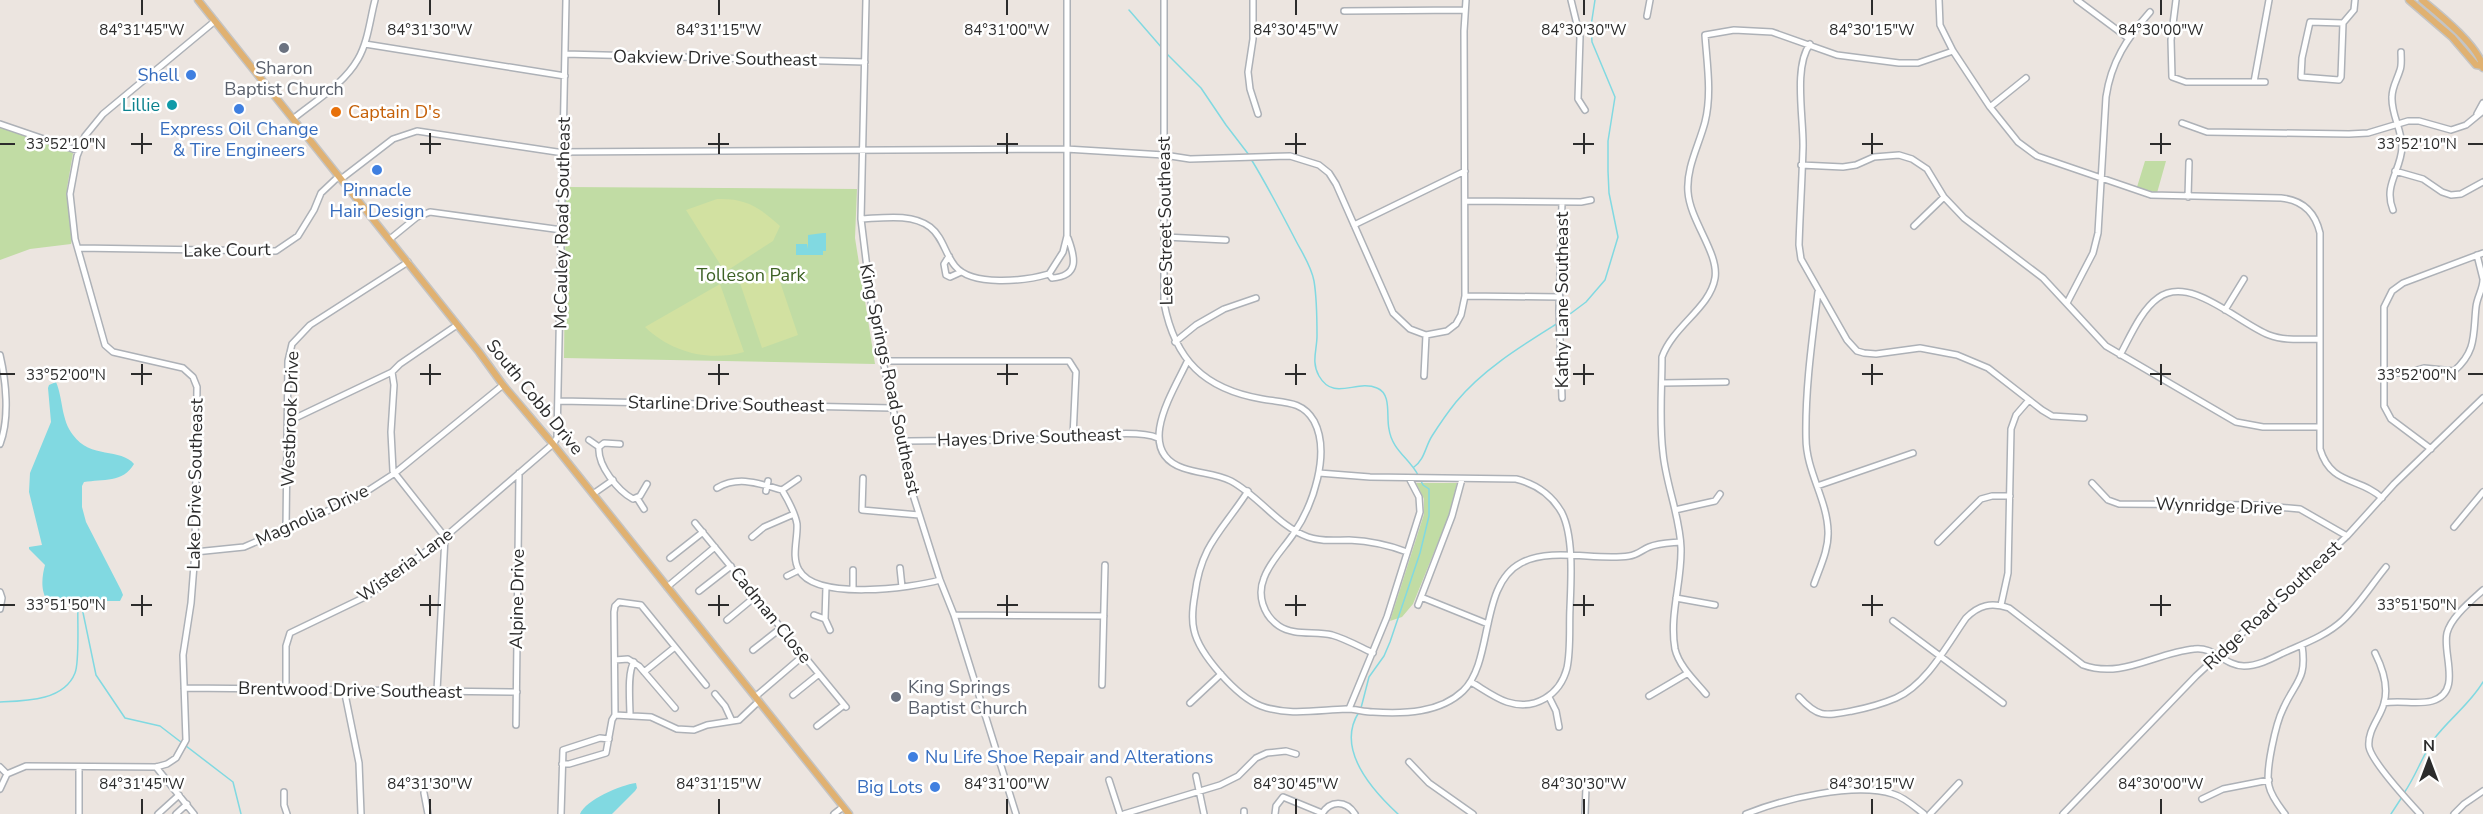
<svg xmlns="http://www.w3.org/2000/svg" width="2483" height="814" font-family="'Nunito Sans',sans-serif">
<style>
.green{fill:#c1dca4}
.pitch{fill:#d2e1a1}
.water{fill:#81d9e1}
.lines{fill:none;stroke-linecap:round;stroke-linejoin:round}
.stream{stroke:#81d9e1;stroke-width:1.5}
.minor-casing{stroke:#adb1b7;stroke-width:8}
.major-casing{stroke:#c4c4c4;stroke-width:9}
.minor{stroke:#fff;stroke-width:5}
.major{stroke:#e0b171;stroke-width:6}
.ticks{fill:none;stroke:#2c2c2c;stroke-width:2}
.worship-dot{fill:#6b7280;stroke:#fff;stroke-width:2}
.shop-dot{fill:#3f7fe0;stroke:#fff;stroke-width:2}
.culture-dot{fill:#0f9aa8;stroke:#fff;stroke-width:2}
.food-dot{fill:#e8710a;stroke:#fff;stroke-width:2}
.labels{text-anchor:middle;stroke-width:5;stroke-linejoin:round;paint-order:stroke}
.street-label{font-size:18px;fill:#2c2c2c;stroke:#fff}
.worship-label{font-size:18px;fill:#5b616d;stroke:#fff}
.shop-label{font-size:18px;fill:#366cbe;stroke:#fff;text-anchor:end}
.culture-label{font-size:18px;fill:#0d838f;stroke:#fff;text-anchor:end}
.food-label{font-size:18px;fill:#c56008;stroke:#fff;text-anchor:start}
.park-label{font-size:18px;fill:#3c6124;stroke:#fff}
.ticks-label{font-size:15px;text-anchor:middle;fill:#2c2c2c;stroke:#fff;stroke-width:5;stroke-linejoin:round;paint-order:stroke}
</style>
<rect width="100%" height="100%" fill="#ece5e0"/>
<!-- green -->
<path class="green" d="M0,127L73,153L67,188L73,235L71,244L30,249L0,260Z
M2145,161H2166L2157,193L2137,187Z
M566,187L857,189L855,238L875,364L564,358Z
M1416,483H1457L1448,518L1413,604L1402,617L1390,621L1424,514V499Z"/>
<!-- pitch -->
<path class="pitch" d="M717,199C746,198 759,207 780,226L773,241L725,272L686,210Z
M776,270L798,335L762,348L740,283Z
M720,284L744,352C708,362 671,352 645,327Z"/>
<!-- water -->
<path class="water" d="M823,233H826V251H823V255H796V244H807L808,249V235Z
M56,382C63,398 61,420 73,435C90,459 121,448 134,464C123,483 103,479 84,482L82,486V507L86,522L121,590L123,595L120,601H48C40,592 42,576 45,565L29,549V547L42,545L29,492L30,473L51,422L48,388L49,385Z
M636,783L637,788L635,791L612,814H580C586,800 620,785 636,783Z"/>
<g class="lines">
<!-- stream -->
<path class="stream" d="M1129,10L1162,48
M1167,54L1201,88L1226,125L1249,155
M1251,159C1267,185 1281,212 1295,239C1302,253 1311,265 1314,281C1317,299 1317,318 1317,336C1317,350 1311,362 1319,376C1334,402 1356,379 1377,388C1392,394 1386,416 1389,429C1392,450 1409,458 1418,475
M1562,320L1586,302L1605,280L1618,237L1609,193L1608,171V141L1615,97L1592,42L1591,26L1595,0
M1414,467C1425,459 1425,447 1432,436C1439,425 1448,412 1456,402C1483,369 1523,345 1558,323
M81,603L96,675L125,718L160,726L233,782L241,814
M0,702C25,701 64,701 75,673C80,661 77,618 78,602
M1361,708L1369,677L1384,656L1390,642L1420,553L1429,516V489L1423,485L1420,479
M1359,712C1335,749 1372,790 1398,814
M2404,793C2416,776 2422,756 2434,739C2449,719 2470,704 2483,682
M2391,814L2402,797"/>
<defs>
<path id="minor" d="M866,0L861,219L872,309L908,479L940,580L954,615L1016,814
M1164,0V303C1175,360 1204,389 1262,399C1283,403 1302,400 1314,421C1331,453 1313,505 1294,533C1285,547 1270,561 1264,578C1257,595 1263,615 1279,626C1294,636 1315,631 1332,635C1346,639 1360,647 1373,653
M1253,0V39L1248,72L1250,89L1258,114
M1571,0L1580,37L1578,99L1585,110
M1939,0L1940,25L1953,51L1990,107L2018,142L2037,156L2151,195L2281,198C2302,200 2315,212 2320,233V449C2331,486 2360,477 2382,498
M2077,0L2128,38
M2176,0L2171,40L2172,77L2186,82H2254
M1344,11L1465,10
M1647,16L1650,0
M2310,22L2343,23L2341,77L2339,80L2301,77L2302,58Z
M2343,23L2354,10L2355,0
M365,44L565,76
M1810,44C1793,67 1804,120 1803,148C1802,181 1800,213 1799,245L1801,259L1847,340L1857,351L1864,353L1876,354L1920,348L1957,355L1988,368L2042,410L2052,416L2084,418
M565,54L865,62
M2265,82H2254L2269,0
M1990,107L2026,78
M2477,114L2483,103
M293,119C315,101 344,84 358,59C368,42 370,19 375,0
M2182,123L2207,132L2349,134L2368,133L2408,121H2419L2451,130L2466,125L2483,111
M0,124L79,151
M1801,165L1843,167L1856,165L1874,157L1899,155L1912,159L1927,169L1944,197L1964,218L2043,278L2106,346L2236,422L2263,427H2318
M2395,171L2423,179L2442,192L2451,195L2461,194L2483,182
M341,179L393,139L417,131L557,152L1066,149L1164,155L1190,159L1290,156L1319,165L1329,173L1336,184L1393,313L1410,329L1426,335L1447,331L1456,324L1461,315L1465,296L1464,31L1466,0
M2188,197L2189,162
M1466,201L1581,202L1591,200
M1562,202L1559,310L1562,398
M2393,210C2383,185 2401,171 2402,147C2402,130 2391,114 2392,97C2392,87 2397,80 2400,70C2402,65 2401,58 2401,52
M861,219C882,218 912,213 930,227C943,237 945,254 955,266C972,287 1025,281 1049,274L1063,252L1067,236V0
M1354,225L1465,171
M1914,226L1944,197
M1165,237L1226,240
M390,239L417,217L430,212L562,230
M78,248L276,251L298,236L314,210L321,193L339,176
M2477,255L2483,279
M949,256L944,264L946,275L950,277L961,272
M1049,274L1052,278C1080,276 1075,257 1068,238
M1465,296L1560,297
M2067,303L2093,253L2098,233L2106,97C2111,62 2127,38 2150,12
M2225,310L2244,279
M1175,342L1196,325L1224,309L1256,298
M0,355C6,381 10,418 0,444
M2120,355C2130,337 2141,310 2158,298C2190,274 2238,323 2269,335C2284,341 2303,339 2319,339
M883,361H1069L1076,372L1073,437
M1187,362C1173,392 1134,451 1183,468C1200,474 1215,473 1231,481C1259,496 1279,527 1308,537C1321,542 1336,540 1349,540C1369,541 1389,545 1407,552
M392,372L394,385L391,432L393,471L445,537L437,691
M2383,373H2407L2424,368L2454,371C2477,351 2473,334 2476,307C2477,297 2483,289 2483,280
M1424,376L1426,335
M1662,383L1726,382
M560,401L892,408
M289,421L392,372L400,364L457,325
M589,440L599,447
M899,441C948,440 998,441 1048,439C1076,438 1135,428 1158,438
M620,444L604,443L599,447C597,465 618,491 633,499L640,496L647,484
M2431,449L2391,419L2384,406V307L2392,291L2403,283L2483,253
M1319,473L1370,477L1516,479C1536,484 1552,495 1562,513C1574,537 1571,582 1570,608C1569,627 1571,649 1567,668C1560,695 1535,711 1507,702C1495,698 1483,689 1471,682
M863,478L862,510L919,515
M2092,483L2108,500L2119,504L2256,505L2300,509L2347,536
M1817,486L1913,453
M717,488C739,475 760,484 782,490C788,500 795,512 797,524C798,538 791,557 799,570C816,601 911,588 940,580
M782,490L798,479
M766,491L768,481
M1248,491C1223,530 1201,544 1195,594C1193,605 1191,618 1194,630C1199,654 1237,697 1261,706C1288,716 1318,710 1346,709C1355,709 1364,712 1373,712C1404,714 1440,713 1463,691C1494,661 1479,585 1521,563C1551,547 1596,561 1629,556C1637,555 1642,550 1649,547C1659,543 1670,543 1680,542
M593,494L613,480
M637,498L644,509
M1675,510L1715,501L1720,494
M695,523L846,707
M2454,527L2483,492
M286,529L288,361L292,344L310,325L408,262
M752,537L764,527L794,514
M1938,542L1981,499L1992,496H2010
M195,552L244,547L355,499L395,473L503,385
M670,558L703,532
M900,568L902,587
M787,576L799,570
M1814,584C1820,567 1829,549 1828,531C1827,499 1806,471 1806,438C1805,390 1812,341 1818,292
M667,587L715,547
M826,587L825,619L830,630
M853,588V570
M699,591L731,566
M0,592L2,598L0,609
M1421,597L1488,624
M1676,598L1715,605
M1418,605L1452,516L1462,479
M2001,605L2008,573L2011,429L2016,415L2029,400
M814,615L825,619
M954,615L1104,616
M727,620L756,596
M1893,621L2003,703
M753,650L781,628
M2375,653C2382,667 2389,686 2384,703C2381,717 2367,730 2369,747C2372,762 2408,801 2420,814
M615,660L628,659L639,666L675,708
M644,672L675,647
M1102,685L1105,565
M184,688L517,692
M286,689V646L290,633L367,596L445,537L553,444L557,438L566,0
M344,689L359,763L361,814
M715,694L725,706L732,721
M1706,694C1695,681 1679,666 1675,649C1669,615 1682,582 1681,548C1680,516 1666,485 1663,453C1659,422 1662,388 1662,357C1673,326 1710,308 1715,278C1719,253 1690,221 1688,192C1686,168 1699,145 1705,122C1712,94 1707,64 1705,35L1734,30L1772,32L1837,55L1899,63H1918L1953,51
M793,695L819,674
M1649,696L1688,673
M755,697L804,655
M1549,697L1556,711L1559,727
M1799,697C1818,718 1825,716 1852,711C1867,708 1882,704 1896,698C1927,684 1947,645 1966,618C1979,605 1991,602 2009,608L2083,665C2122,679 2155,653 2194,649C2214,646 2225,666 2244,666C2258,666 2271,659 2283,653C2303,644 2326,636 2343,620C2359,605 2372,584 2386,567
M1190,703L1221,674
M2384,703C2400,700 2417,705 2432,701C2463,692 2442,654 2447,633C2451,617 2471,601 2483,590
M1349,709L1387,617L1420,512L1419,497L1409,478
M615,715L614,612L615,606L619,602L641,605L706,685
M630,716C630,702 627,672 634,662
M516,725L519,473
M817,726L844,705
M1409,762L1429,783L1473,814
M562,764H569L606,753L612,720L615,715L651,717L677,729L694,730L707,725L739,720L759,701
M0,767L7,774
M156,767L194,814
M1196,776L1204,814
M1109,780L1120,814
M0,789L7,774L26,766L156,767L167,764L176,758L186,740L183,655L191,603L195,552L197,387L193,377L183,368L113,352L105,345L75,239L70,194L77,156L85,136L103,114L215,21
M284,792V805L287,814
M424,793L428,814
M2202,799L2223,789L2269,780
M1244,811V814
M79,814V767
M158,814L179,795
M176,814L187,804
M561,814L563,750L600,738L609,739
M834,814L843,807
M1124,814L1220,785L1238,776L1256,758L1267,753L1286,751L1296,754
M1275,814L1276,806L1283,797L1322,813
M1322,814C1330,800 1346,800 1355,814
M1585,814L1586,787
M1746,814C1783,799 1854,782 1893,794C1904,797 1915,807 1924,814
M1930,814L1959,783
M2063,814L2196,676L2347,536L2394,484L2483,398
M2285,814C2279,806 2271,796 2269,786C2265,771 2276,723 2283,709C2296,680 2307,680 2302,645
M2454,814L2464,804L2483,791"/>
<path id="major" d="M198,0L479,352L503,385L553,444L849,814
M2409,0L2452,37L2476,65L2482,66
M2422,0C2439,14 2480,47 2483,68"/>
</defs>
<!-- minor casing -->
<use href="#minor" class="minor-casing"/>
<!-- major casing -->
<use href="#major" class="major-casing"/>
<!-- minor -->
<use href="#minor" class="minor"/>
<!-- major -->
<use href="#major" class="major"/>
</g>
<!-- ticks -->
<path class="ticks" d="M142,0V15M430,0V15M719,0V15M1007,0V15M1296,0V15M1584,0V15M1872,0V15M2161,0V15M142,133V154M430,133V154M719,133V154M1007,133V154M1296,133V154M1584,133V154M1872,133V154M2161,133V154M0,144H15M131,144H152M420,144H441M708,144H729M997,144H1018M1285,144H1306M1573,144H1594M1862,144H1883M2150,144H2171M2468,144H2483M142,364V385M430,364V385M719,364V385M1007,364V385M1296,364V385M1584,364V385M1872,364V385M2161,364V385M0,374H15M131,374H152M420,374H441M708,374H729M997,374H1018M1285,374H1306M1573,374H1594M1862,374H1883M2150,374H2171M2468,374H2483M142,595V616M430,595V616M719,595V616M1007,595V616M1296,595V616M1584,595V616M1872,595V616M2161,595V616M0,605H15M131,605H152M420,605H441M708,605H729M997,605H1018M1285,605H1306M1573,605H1594M1862,605H1883M2150,605H2171M2468,605H2483M142,799V814M430,799V814M719,799V814M1007,799V814M1296,799V814M1584,799V814M1872,799V814M2161,799V814"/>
<!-- markers -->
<g class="worship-dot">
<circle cx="284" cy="48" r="6"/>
<circle cx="896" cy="697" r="6"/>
</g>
<g class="shop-dot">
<circle cx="191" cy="75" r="6"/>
<circle cx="239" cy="109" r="6"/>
<circle cx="377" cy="170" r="6"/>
<circle cx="913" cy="757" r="6"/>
<circle cx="935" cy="787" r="6"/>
</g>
<circle class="culture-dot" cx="172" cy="105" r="6"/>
<circle class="food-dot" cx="336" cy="112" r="6"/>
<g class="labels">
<!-- street labels -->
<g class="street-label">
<text transform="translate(715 58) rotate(1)" y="6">Oakview Drive Southeast</text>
<text transform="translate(1165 221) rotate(-91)" y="6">Lee Street Southeast</text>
<text transform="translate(562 223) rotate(-89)" y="6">McCauley Road Southeast</text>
<text transform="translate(227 250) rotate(-1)" y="6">Lake Court</text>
<text transform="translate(1562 300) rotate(-90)" y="6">Kathy Lane Southeast</text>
<text transform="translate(890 379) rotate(78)" y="6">King Springs Road Southeast</text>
<text transform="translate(535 397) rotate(51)" y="6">South Cobb Drive</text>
<text transform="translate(726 404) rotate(1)" y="6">Starline Drive Southeast</text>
<text transform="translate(290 419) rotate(-88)" y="6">Westbrook Drive</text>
<text transform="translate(1029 437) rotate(-2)" y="6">Hayes Drive Southeast</text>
<text transform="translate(195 484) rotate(-89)" y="6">Lake Drive Southeast</text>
<text transform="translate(2219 506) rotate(2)" y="6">Wynridge Drive</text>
<text transform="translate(312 515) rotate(-25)" y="6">Magnolia Drive</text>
<text transform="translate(405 565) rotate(-36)" y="6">Wisteria Lane</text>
<text transform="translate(517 599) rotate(-89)" y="6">Alpine Drive</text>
<text transform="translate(2272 605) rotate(-43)" y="6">Ridge Road Southeast</text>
<text transform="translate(771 615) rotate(51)" y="6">Cadman Close</text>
<text transform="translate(350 690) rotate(1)" y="6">Brentwood Drive Southeast</text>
</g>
<!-- worship labels -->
<g class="worship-label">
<text x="284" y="74">Sharon<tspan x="284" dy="21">Baptist Church</tspan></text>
<text x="908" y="693" text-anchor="start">King Springs<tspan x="908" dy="21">Baptist Church</tspan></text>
</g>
<!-- shop labels -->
<g class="shop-label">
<text x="179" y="81">Shell</text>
<text x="239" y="135" text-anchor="middle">Express Oil Change<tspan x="239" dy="21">&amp; Tire Engineers</tspan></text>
<text x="377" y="196" text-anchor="middle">Pinnacle<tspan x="377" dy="21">Hair Design</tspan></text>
<text x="925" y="763" text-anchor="start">Nu Life Shoe Repair and Alterations</text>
<text x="923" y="793">Big Lots</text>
</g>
<!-- culture labels -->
<g class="culture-label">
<text x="160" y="111">Lillie</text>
</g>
<!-- food labels -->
<g class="food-label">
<text x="348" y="118">Captain D's</text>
</g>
<!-- park labels -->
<g class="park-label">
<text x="751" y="281">Tolleson Park</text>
</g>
</g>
<g class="ticks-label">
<text x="142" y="35">84°31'45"W</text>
<text x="430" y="35">84°31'30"W</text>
<text x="719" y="35">84°31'15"W</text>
<text x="1007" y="35">84°31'00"W</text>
<text x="1296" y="35">84°30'45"W</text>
<text x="1584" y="35">84°30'30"W</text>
<text x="1872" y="35">84°30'15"W</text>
<text x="2161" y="35">84°30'00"W</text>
<text x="66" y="149">33°52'10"N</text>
<text x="2417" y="149">33°52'10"N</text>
<text x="66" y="380">33°52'00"N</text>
<text x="2417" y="380">33°52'00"N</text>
<text x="66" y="610">33°51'50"N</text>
<text x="2417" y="610">33°51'50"N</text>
<text x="142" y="789">84°31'45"W</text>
<text x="430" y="789">84°31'30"W</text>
<text x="719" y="789">84°31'15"W</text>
<text x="1007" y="789">84°31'00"W</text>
<text x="1296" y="789">84°30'45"W</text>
<text x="1584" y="789">84°30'30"W</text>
<text x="1872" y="789">84°30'15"W</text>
<text x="2161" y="789">84°30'00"W</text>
</g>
<!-- north arrow -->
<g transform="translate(2429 760)" stroke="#ffffff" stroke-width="4.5" paint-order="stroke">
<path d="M0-4.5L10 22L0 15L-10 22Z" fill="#2c2c2c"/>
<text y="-9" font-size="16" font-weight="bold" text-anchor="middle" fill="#2c2c2c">N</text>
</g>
</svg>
